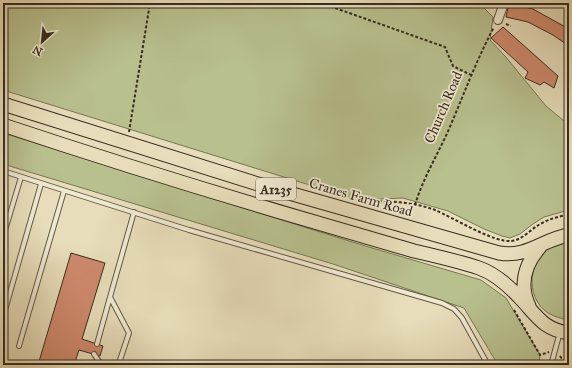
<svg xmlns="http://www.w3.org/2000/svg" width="572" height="368" font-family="'IM FELL Great Primer',serif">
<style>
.green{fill:#b8c08e;stroke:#787656}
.building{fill:#cf896d;stroke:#372c1e}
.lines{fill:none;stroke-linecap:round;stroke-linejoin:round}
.service-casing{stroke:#635845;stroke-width:6}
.minor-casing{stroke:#635845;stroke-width:10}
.primary-casing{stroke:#372c1e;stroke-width:15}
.path{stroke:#372c1e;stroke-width:2;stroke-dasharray:3 2;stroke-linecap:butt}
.service{stroke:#efe9d2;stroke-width:4}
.minor{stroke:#efe9d2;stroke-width:8}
.primary{stroke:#e7ddba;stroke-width:13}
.labels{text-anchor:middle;stroke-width:3.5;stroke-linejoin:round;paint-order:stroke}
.shield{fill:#efe9d2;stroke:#6e6554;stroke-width:1}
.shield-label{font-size:13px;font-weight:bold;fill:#372c1e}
.street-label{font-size:14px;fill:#372c1e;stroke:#efe9d2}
</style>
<rect width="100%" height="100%" fill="#e7ddba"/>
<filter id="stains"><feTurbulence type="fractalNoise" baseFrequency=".005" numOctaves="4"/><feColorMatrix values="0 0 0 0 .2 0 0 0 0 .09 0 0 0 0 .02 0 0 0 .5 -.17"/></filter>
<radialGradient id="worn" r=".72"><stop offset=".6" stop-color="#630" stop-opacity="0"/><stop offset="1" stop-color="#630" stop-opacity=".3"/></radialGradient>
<!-- green -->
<path class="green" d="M3,3H479L493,17L490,40L505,56L546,106L569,125V210L544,217L533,224L520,234L510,238L502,236L484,229L448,211L403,198L358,200L3,90Z
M3,133L362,245L481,280L506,298L540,355L539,365H498L464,308L333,264L3,164Z
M569,241V320C562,319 555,317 548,313C524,297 528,257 554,245C558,243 564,242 569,241Z"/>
<!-- building -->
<path class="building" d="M509,3L533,9L569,29V46L553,35L528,22L506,17Z
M503,27L558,76L554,88L544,82L540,85L525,78L528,72L491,38Z
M71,253L105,263L82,339L103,346L100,356L79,350L74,365H38Z"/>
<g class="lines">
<defs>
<path id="service" d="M3,171L189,230L442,303L454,309L462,318L488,365
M3,237L21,177
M3,317L41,184
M97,344L110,297
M19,346L64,191
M94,354L100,363L105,365
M115,365L119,363L129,333L110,297L134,212
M551,365L560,332"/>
<path id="minor" d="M498,20L504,3"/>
<path id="primary" d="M3,104L261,185L499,253C528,258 543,239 569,235
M3,125C105,159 208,191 311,221C345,231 379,241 414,251C436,256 458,261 479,268C496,274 509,286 521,299C537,316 544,330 569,333
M529,306C519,285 525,264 540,247"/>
</defs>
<!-- service casing -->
<use href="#service" class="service-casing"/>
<!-- minor casing -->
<use href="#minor" class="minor-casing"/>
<!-- primary casing -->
<use href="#primary" class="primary-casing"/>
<!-- path -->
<path class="path" d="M321,3L445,47L453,66L471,75
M506,24L511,26
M129,132L150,3
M367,205L368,201C390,201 414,202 435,210C452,217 494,243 511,241C522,240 529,231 537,226C546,220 558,216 569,215
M415,205C423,178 438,154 449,129C464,94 476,61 494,27
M514,310L540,355L549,352
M560,356L564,362L569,359"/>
<!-- service -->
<use href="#service" class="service"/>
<!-- minor -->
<use href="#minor" class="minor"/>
<!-- primary -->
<use href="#primary" class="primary"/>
</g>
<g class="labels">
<!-- shield labels -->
<rect class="shield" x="256" y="178" width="40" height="22" rx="3"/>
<g class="shield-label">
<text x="276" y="194">A1235</text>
</g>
<!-- street labels -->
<g class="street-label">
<text transform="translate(443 107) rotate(-67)" y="5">Church Road</text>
<text transform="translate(361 197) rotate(16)" y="5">Cranes Farm Road</text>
</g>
</g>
<!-- margin -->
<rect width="572" height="368" fill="none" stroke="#e7ddba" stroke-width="16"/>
<rect x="4" y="4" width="564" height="360" fill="none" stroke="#372c1e" stroke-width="2"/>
<rect x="8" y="8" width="556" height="352" fill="none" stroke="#372c1e"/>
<!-- north arrow -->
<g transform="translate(42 42) rotate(207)" stroke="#efe9d2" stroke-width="3" paint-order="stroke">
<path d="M0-3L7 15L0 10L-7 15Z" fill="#372c1e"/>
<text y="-6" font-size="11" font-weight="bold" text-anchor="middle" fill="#372c1e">N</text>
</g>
<rect width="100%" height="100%" filter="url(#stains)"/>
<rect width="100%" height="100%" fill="url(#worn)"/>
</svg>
